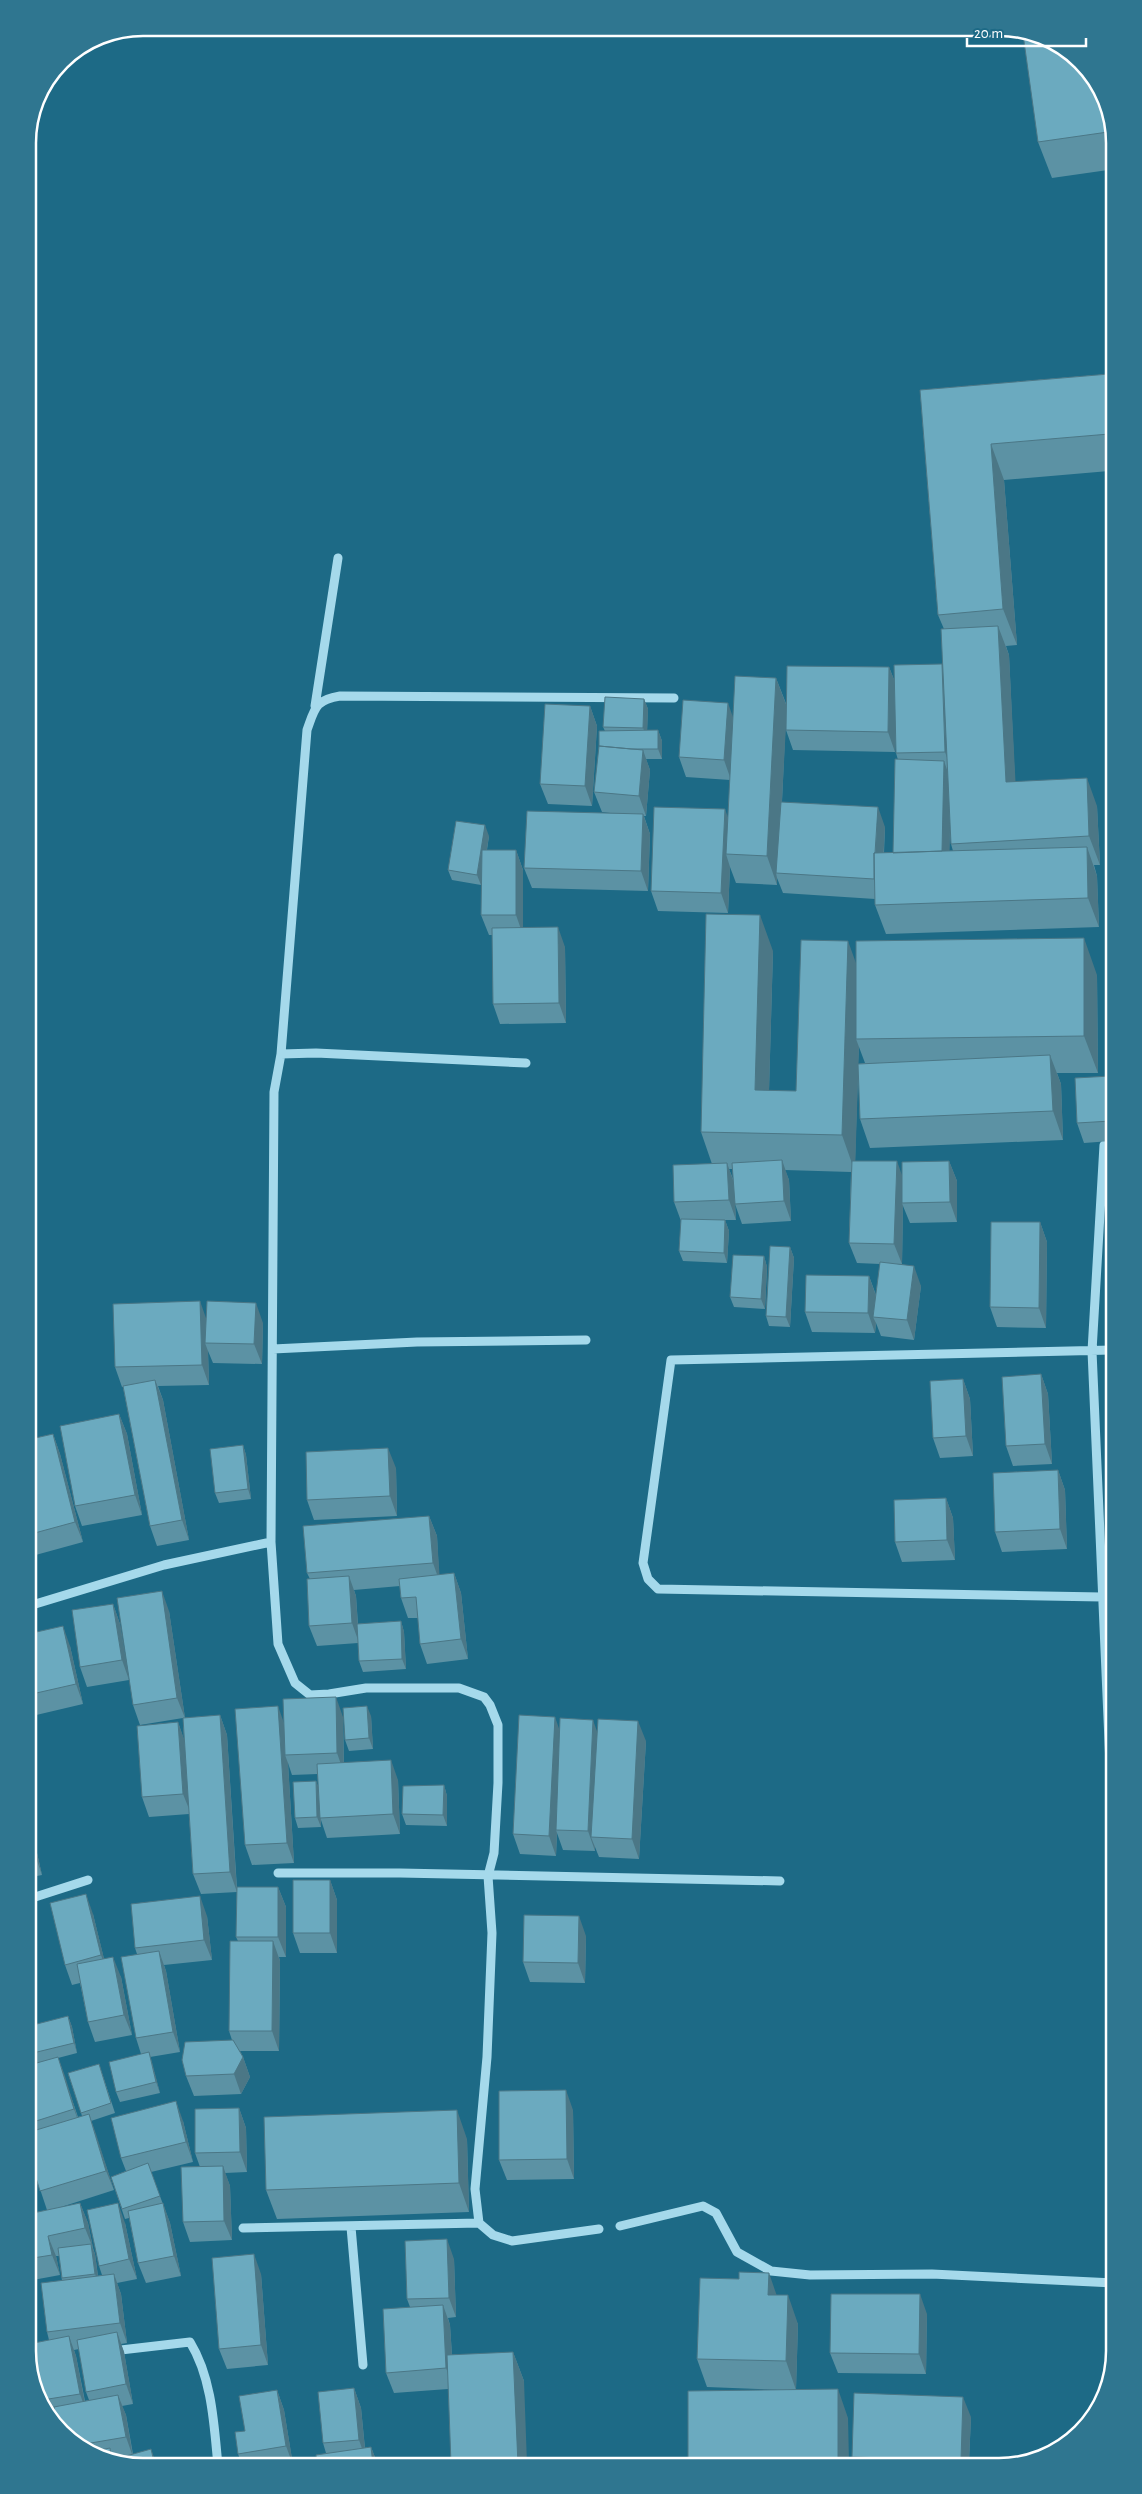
<svg xmlns="http://www.w3.org/2000/svg" width="1142" height="2494" font-family="'Alegreya Sans',sans-serif">
<style>
.lines{fill:none;stroke-linecap:round;stroke-linejoin:round}
.minor{stroke:#a5d9eb;stroke-width:9}
.wall{fill:#5c92a4;fill-rule:evenodd}
.shaded-wall{fill:#4b7786}
.building{fill:#6baabf;stroke:#4b7786}
.rim{fill:none;stroke:#fff;stroke-width:2.5}
</style>
<rect width="100%" height="100%" fill="#1d6a86"/>
<g class="lines">
<!-- minor -->
<path class="minor" d="M315,706L338,558
M281,1054L307,730C315,708 315,700 340,696L674,698
M1104,1145L1092,1351L1113,1833
M273,1349L417,1342L586,1340
M271,1542L278,1644L295,1683L310,1695L329,1694L366,1688H459L484,1697L490,1705L498,1725V1783L494,1853L488,1876L492,1933L487,2057L475,2189L479,2223L493,2235L512,2241L599,2229
M1102,1597L658,1589L648,1579L643,1563L671,1360L1112,1350
M32,1605L164,1565L271,1542L274,1092L281,1054L316,1053L526,1063
M278,1873H400L780,1881
M32,1898L88,1880
M620,2226L703,2206L716,2213L737,2252L771,2271L810,2275L932,2274L1114,2283
M351,2227L363,2365
M243,2228L479,2223
M112,2351L190,2342C212,2378 214,2424 218,2466"/>
</g>
<!-- wall -->
<path class="wall" d="M1108,106V170L1052,178L1038,142Z
M1109,374V471L1004,480L1017,645L1006,646L1009,655L1015,782L1097,806L1100,865H1094L1097,876L1099,927L886,934L875,905V899L783,893L777,878V885L736,883L730,867L728,913L658,911L651,891L728,817L730,780L686,777L679,757L733,717L776,678L787,706L889,667L895,682L942,664L944,629L938,615L920,390ZM786,715V730L793,750L895,752L896,735V753L898,760L893,853H884L885,827L782,802ZM950,831L951,844L953,851H949Z
M644,699L648,709L647,730H658L662,741V759H646L650,770L646,816H644L650,834L648,891L532,888L524,868L618,814L602,812L594,792L605,731L603,727Z
M590,706L597,726L592,806L548,804L540,784Z
M489,836L487,850H516L523,870V928L565,947L566,1023L500,1024L493,1004L492,935H489L481,915L482,881L481,885L452,880L448,870Z
M773,951L769,1091H796L856,963L1097,975L1098,1073H1057L1061,1084L1063,1140L870,1148L860,1119L858,1073L855,1161L902,1175L949,1161L957,1181V1222L910,1223L903,1206L902,1264H893L921,1286L914,1340L881,1336L876,1323L875,1333L812,1332L805,1312L869,1276L876,1295L880,1264L857,1263L849,1243L851,1172L785,1170L789,1180L791,1221L742,1224L735,1204L736,1220H725L729,1231L727,1263L683,1261L679,1251L681,1221L674,1202L712,1164L701,1132ZM859,1047L865,1063L858,1064ZM729,1169H733L734,1181Z
M1111,1076V1141L1084,1143L1077,1123Z
M1040,1222L1047,1242L1046,1328L997,1327L990,1307Z
M790,1247L794,1258L790,1327L769,1326L766,1316Z
M764,1256L767,1267L765,1309L734,1307L730,1297Z
M206,1318L263,1323L262,1364L213,1363L208,1351L209,1385L158,1386L163,1400L189,1540L157,1546L150,1526L123,1387H122L115,1367Z
M1041,1374L1048,1394L1052,1464L1013,1466L1006,1446Z
M963,1379L970,1399L973,1456L940,1458L933,1438Z
M119,1414L127,1434L142,1515L82,1526L75,1506Z
M53,1434L60,1454L83,1542L32,1556L31,1439Z
M243,1445L246,1455L251,1499L219,1503L215,1493Z
M396,1468L397,1516L314,1520L307,1500Z
M1058,1470L1065,1490L1067,1549L1002,1552L995,1532Z
M946,1498L953,1518L955,1560L902,1562L895,1542Z
M429,1516L437,1536L439,1575L454,1573L461,1593L468,1659L427,1664L420,1644L418,1618H408L401,1598L400,1586L354,1590L356,1596L358,1624L401,1621L404,1632L406,1669L363,1672L359,1661L358,1643L317,1646L309,1626L310,1579L307,1573Z
M113,1604L120,1624L129,1680L87,1687L80,1667Z
M169,1611L185,1718L220,1715L227,1735L237,1888L278,1887L286,1907V1957H279L280,1961L279,2051H240L243,2057L250,2077L241,2094L194,2096L186,2076L232,2040L229,2031L238,1941L236,1937L237,1892L201,1894L193,1874L189,1814L149,1817L142,1797L178,1722L184,1740L183,1718L140,1725L133,1705Z
M32,1633L70,1646L83,1704L32,1716Z
M371,1716L373,1749L349,1751L345,1740Z
M343,1717L344,1762L398,1780L400,1834L327,1838L321,1820V1827L298,1828L295,1818L316,1781L319,1789L318,1774L292,1775L288,1763L294,1863L252,1865L245,1845L284,1722Z
M560,1731L598,1733L646,1741L639,1859L599,1857L595,1847V1851L563,1850L557,1833L556,1856L520,1854L513,1834Z
M444,1785L447,1796V1826L406,1825L402,1814Z
M32,1831L42,1875L32,1877Z
M330,1880L337,1900V1953H300L293,1933Z
M93,1914L104,1959L121,1977L132,2035L95,2042L88,2022L80,1983L72,1985L65,1965Z
M207,1916L212,1960L164,1965L166,1971L180,2052L150,2057L160,2093L120,2102L116,2092L141,2054L136,2038L137,1954L135,1948Z
M586,1936L585,1983L530,1982L523,1962Z
M68,2016L72,2027L77,2053L58,2058L78,2117L82,2116L68,2073L99,2064L115,2113L91,2121L114,2190L58,2208L80,2203L88,2223L93,2248L95,2254L98,2276L102,2275L99,2266L125,2223L137,2279L117,2283L121,2294L127,2343L121,2344L124,2352L133,2404L122,2406L126,2415L133,2454L155,2460L117,2459L73,2443L34,2388L49,2340L47,2332L62,2281L59,2256H56L60,2275L33,2280V2213L47,2210L33,2168V2064L37,2063L33,2053ZM79,2349L86,2392L89,2400L85,2401L76,2356L74,2350Z
M239,2108L246,2128L247,2172L225,2173L230,2186L232,2240L190,2242L183,2222L200,2167L195,2153Z
M573,2110L574,2179L507,2180L499,2160Z
M183,2121L193,2162L151,2172L170,2223L181,2276L146,2283L138,2263L129,2218L125,2219L111,2177L126,2171L121,2158Z
M467,2139L469,2212L277,2219L266,2190Z
M454,2259L456,2317L448,2318L450,2325L452,2355L513,2352L524,2381L448,2389L394,2393L386,2373L410,2307L407,2299Z
M261,2274L268,2365L227,2369L219,2349Z
M777,2295L798,2324L796,2389L848,2418L784,2390L707,2387L697,2359Z
M927,2314L926,2374L838,2373L830,2353Z
M354,2388L361,2408L365,2448L371,2447L378,2465H317L326,2453L323,2443Z
M277,2390L284,2410L293,2465L243,2466L238,2454L245,2431Z
M971,2417L969,2461H853L852,2457Z"/>
<!-- shaded-wall -->
<path class="shaded-wall" d="M991,444L1004,480L1017,645L1003,609Z
M998,626L1009,655L1017,811L1006,782Z
M943,664L952,772L945,752Z
M889,667L897,687L895,752L888,732Z
M776,678L787,707L778,873H776L777,878V885L767,856Z
M644,699L648,709L647,738L643,728Z
M728,703L735,723L731,780L724,760Z
M590,706L597,726L592,806L585,786Z
M658,730L662,741V759L658,749Z
M643,750L650,770L646,816L639,796Z
M944,761L951,781L949,877L941,857Z
M1087,778L1097,806L1100,865L1089,836Z
M878,807L885,827L881,899L874,879Z
M725,809L732,829L726,854L730,867L728,913L721,893Z
M643,814L650,834L648,891L641,871Z
M485,825L489,836L481,885L477,875Z
M1087,847L1097,876L1099,927L1088,898Z
M516,850L523,870V935L516,915Z
M760,915L773,951L768,1126L755,1090Z
M558,927L565,947L566,1023L559,1003Z
M1084,938L1097,975L1098,1073L1084,1036Z
M848,941L861,977L856,1039L859,1047L855,1172L842,1135Z
M1050,1055L1061,1084L1063,1140L1053,1111Z
M782,1160L789,1180L791,1221L784,1201Z
M897,1161L904,1181L902,1203L903,1206L902,1264L894,1244Z
M949,1161L957,1181V1222L950,1202Z
M727,1163L734,1183L736,1220L729,1200Z
M725,1220L729,1231L727,1263L724,1253Z
M1040,1222L1047,1242L1046,1328L1039,1308Z
M790,1247L794,1258L790,1327L786,1317Z
M764,1256L767,1267L765,1309L761,1299Z
M914,1266L921,1286L914,1340L907,1320Z
M869,1276L876,1296L873,1317L876,1323L875,1333L868,1313Z
M200,1301L207,1321L205,1343L208,1351L209,1385L202,1365Z
M256,1303L263,1323L262,1364L254,1344Z
M1041,1374L1048,1394L1052,1464L1045,1444Z
M963,1379L970,1399L973,1456L966,1436Z
M155,1380L163,1400L189,1540L182,1520Z
M119,1414L127,1434L142,1515L135,1495Z
M53,1434L60,1454L83,1542L75,1522Z
M243,1445L246,1455L251,1499L248,1489Z
M388,1448L396,1468L397,1516L390,1496Z
M1058,1470L1065,1490L1067,1549L1060,1529Z
M946,1498L953,1518L955,1560L947,1540Z
M429,1516L437,1536L440,1583L433,1563Z
M454,1573L461,1593L468,1659L461,1639Z
M349,1576L356,1596L359,1643L352,1623Z
M162,1591L169,1611L185,1718L177,1698Z
M113,1604L120,1624L129,1680L122,1660Z
M401,1621L404,1632L406,1669L402,1659Z
M63,1626L70,1646L83,1704L76,1684Z
M336,1697L343,1717L344,1773L337,1753Z
M278,1706L285,1726V1755L288,1763L294,1863L287,1843Z
M367,1706L371,1716L373,1749L369,1738Z
M220,1715L227,1735L237,1892L230,1872Z
M555,1717L562,1737L556,1830L557,1833L556,1856L549,1836Z
M593,1720L600,1740L591,1837L595,1847V1851L588,1831Z
M638,1721L646,1741L639,1859L632,1839Z
M178,1722L185,1742L191,1814L183,1794Z
M391,1760L398,1780L400,1834L393,1814Z
M316,1781L320,1791L321,1827L317,1817Z
M444,1785L447,1796V1826L443,1815Z
M32,1831L42,1875L35,1855L32,1842Z
M330,1880L337,1900V1953L330,1933Z
M278,1887L286,1907V1957L278,1937Z
M86,1894L93,1914L108,1975L101,1955Z
M200,1896L207,1916L212,1960L204,1940Z
M579,1916L586,1936L585,1983L578,1963Z
M273,1941L280,1961L279,2051L272,2031Z
M159,1951L166,1971L180,2052L173,2032Z
M113,1957L121,1977L132,2035L124,2015Z
M68,2016L72,2027L77,2053L74,2043Z
M149,2052L152,2062L160,2093L156,2082Z
M58,2057L65,2076L81,2129L74,2109Z
M243,2057L250,2077L241,2094L234,2074Z
M566,2090L573,2110L574,2179L567,2159Z
M176,2101L183,2121L193,2162L186,2142Z
M239,2108L246,2128L247,2172L240,2152Z
M457,2110L467,2139L469,2212L459,2183Z
M89,2114L96,2134L114,2190L106,2171Z
M223,2166L230,2186L232,2240L224,2221Z
M80,2203L88,2223L93,2248L85,2228Z
M118,2203L125,2223L137,2279L129,2259Z
M163,2203L170,2223L181,2276L174,2256Z
M48,2236L56,2256L60,2275L52,2255Z
M447,2239L454,2259L456,2317L449,2298Z
M91,2244L95,2254L99,2284L95,2274Z
M254,2254L261,2274L268,2365L261,2345Z
M769,2273L779,2302L768,2295Z
M114,2274L121,2294L127,2343L120,2323Z
M920,2294L927,2314L926,2374L919,2354Z
M788,2295L798,2324L796,2390L786,2361Z
M443,2305L450,2325L454,2388L446,2368Z
M117,2332L124,2352L133,2404L126,2384Z
M69,2336L76,2356L87,2414L80,2394Z
M513,2352L524,2381L527,2464H518Z
M354,2388L361,2408L366,2460L359,2440Z
M838,2389L848,2418L849,2462H838Z
M277,2390L284,2410L293,2465L286,2446Z
M118,2395L126,2415L133,2457L126,2437Z
M963,2397L971,2417L969,2461H961V2460Z
M371,2447L378,2465H373Z
M151,2449L155,2460L157,2466H155Z"/>
<!-- building -->
<path class="building" d="M1023,34L1069,52L1108,106V132L1038,142Z
M1109,374V434L991,444L1003,609L938,615L920,390Z
M998,626L1006,782L1087,778L1089,836L951,844L941,629Z
M942,664L945,752L896,753L894,665Z
M787,666L889,667L888,732L786,730Z
M735,676L776,678L767,856L726,854Z
M605,697L644,699L643,728L603,727Z
M683,700L728,703L724,760L679,757Z
M545,704L590,706L585,786L540,784Z
M658,730V749H631L599,746V731Z
M599,746L643,750L639,796L594,792Z
M895,759L944,761L942,851L893,853Z
M781,802L878,807L875,853H874V879L776,873Z
M654,807L725,809L721,893L651,891Z
M527,811L643,814L641,871L524,868Z
M456,821L485,825L477,875L448,870Z
M1087,847L1088,898L875,905L874,853Z
M482,850H516V915H481Z
M706,914L760,915L755,1090L796,1091L801,940L848,941L842,1135L701,1132Z
M558,927L559,1003L493,1004L492,928Z
M1084,938V1036L856,1039V941Z
M1050,1055L1053,1111L860,1119L858,1064Z
M1111,1076V1121L1077,1123L1075,1078Z
M782,1160L784,1201L735,1204L732,1163Z
M852,1161H897L894,1244L849,1243Z
M949,1161L950,1202L902,1203V1162Z
M727,1163L729,1200L674,1202L673,1165Z
M681,1219L725,1220L724,1253L679,1251Z
M991,1222H1040L1039,1308L990,1307Z
M770,1246L790,1247L786,1317L766,1316Z
M733,1255L764,1256L761,1299L730,1297Z
M880,1262L914,1266L907,1320L873,1317Z
M806,1275L869,1276L868,1313L805,1312Z
M200,1301L202,1365L115,1367L113,1304Z
M207,1301L256,1303L254,1344L205,1343Z
M1041,1374L1045,1444L1006,1446L1002,1377Z
M963,1379L966,1436L933,1438L930,1381Z
M155,1380L182,1520L150,1526L123,1386Z
M119,1414L135,1495L75,1506L60,1426Z
M53,1434L75,1522L31,1534V1439Z
M243,1445L248,1489L215,1493L210,1449Z
M388,1448L390,1496L307,1500L306,1452Z
M1058,1470L1060,1529L995,1532L993,1473Z
M946,1498L947,1540L895,1542L894,1500Z
M429,1516L433,1563L307,1573L303,1526Z
M454,1573L461,1639L420,1644L416,1597L401,1598L399,1579Z
M349,1576L352,1623L309,1626L307,1579Z
M162,1591L177,1698L133,1705L117,1598Z
M113,1604L122,1660L80,1667L72,1610Z
M401,1621L402,1659L359,1661L357,1624Z
M63,1626L76,1684L32,1694V1633Z
M336,1697L337,1753L285,1755L283,1699Z
M278,1706L287,1843L245,1845L235,1709Z
M367,1706L369,1738L345,1740L343,1708Z
M220,1715L230,1872L193,1874L183,1718Z
M519,1715L555,1717L549,1836L513,1834Z
M560,1718L593,1720L588,1831L556,1830Z
M598,1719L638,1721L632,1839L591,1837Z
M178,1722L183,1794L142,1797L137,1726Z
M391,1760L393,1814L320,1818L317,1764Z
M316,1781L317,1817L295,1818L293,1782Z
M444,1785L443,1815L402,1814L403,1786Z
M32,1842L35,1855L32,1856Z
M293,1880H330V1933H293Z
M237,1887H278V1937H236Z
M86,1894L101,1955L65,1965L50,1903Z
M200,1896L204,1940L135,1948L131,1904Z
M524,1915L579,1916L578,1963L523,1962Z
M230,1941H273L272,2031H229Z
M159,1951L173,2032L136,2038L121,1957Z
M113,1957L124,2015L88,2022L77,1964Z
M68,2016L74,2043L33,2053V2025Z
M233,2040L243,2057L234,2074L186,2076L182,2060L185,2042Z
M149,2052L156,2082L116,2092L109,2062Z
M58,2057L74,2109L33,2122V2064Z
M99,2064L111,2103L81,2113L68,2073Z
M566,2090L567,2159L499,2160V2091Z
M176,2101L186,2142L121,2158L111,2118Z
M239,2108L240,2152L195,2153V2109Z
M457,2110L459,2183L266,2190L264,2117Z
M89,2114L106,2171L40,2191L33,2168V2131Z
M148,2163L160,2196L122,2209L111,2177Z
M223,2166L224,2221L183,2222L181,2167Z
M80,2203L85,2228L48,2236L52,2255L33,2258V2213Z
M118,2203L129,2259L99,2266L87,2210Z
M163,2203L174,2256L138,2263L128,2211Z
M447,2239L449,2298L407,2299L405,2241Z
M91,2244L95,2274L62,2278L58,2248Z
M254,2254L261,2345L219,2349L212,2258Z
M739,2272L769,2273L768,2295H788L786,2361L697,2359L700,2278L739,2279Z
M114,2274L120,2323L47,2332L41,2283Z
M831,2294H920L919,2354L830,2353Z
M443,2305L446,2368L386,2373L383,2309Z
M117,2332L126,2384L86,2392L77,2340Z
M69,2336L80,2394L42,2400L34,2388V2343Z
M513,2352L518,2464H451L447,2355Z
M354,2388L359,2440L323,2443L318,2392Z
M838,2389V2462L688,2463V2391Z
M277,2390L286,2446L238,2454L235,2432L245,2431L239,2396Z
M854,2393L963,2397L961,2460L852,2457Z
M118,2395L126,2437L79,2445L73,2443L56,2420L54,2407Z
M371,2447L373,2465H317L316,2455Z
M110,2448L111,2457L95,2451Z
M151,2449L155,2466H135L119,2460V2458Z"/>
<!-- crop -->
<path d="M0 0H1142V2494H0ZM143 36H999A107 107 0 0 1 1106 143V2351A107 107 0 0 1 999 2458H143A107 107 0 0 1 36 2351V143A107 107 0 0 1 143 36Z" fill="#2f7690" fill-rule="evenodd"/>
<path class="rim" d="M143 36H999A107 107 0 0 1 1106 143V2351A107 107 0 0 1 999 2458H143A107 107 0 0 1 36 2351V143A107 107 0 0 1 143 36Z"/>
<!-- scale -->
<path d="M967 38v8h119v-8" fill="none" stroke="#ffffff" stroke-width="2.5"/>
<text x="974" y="38" font-size="15" fill="#ffffff" stroke="#1d6a86" stroke-width="4" paint-order="stroke">20 m</text>
</svg>
